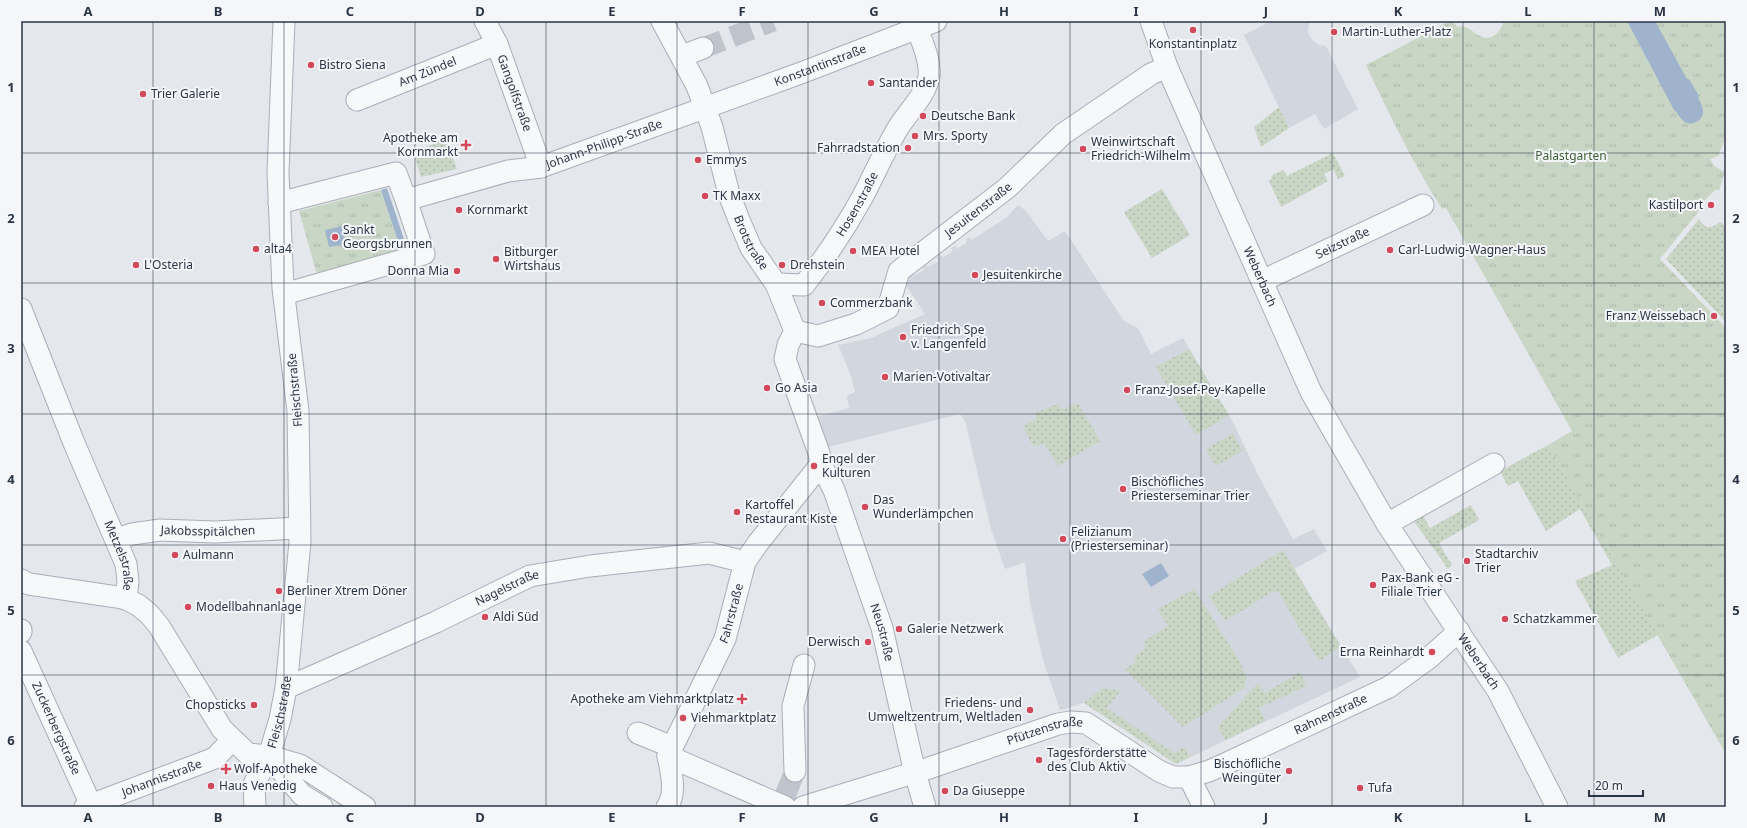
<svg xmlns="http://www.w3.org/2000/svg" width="1747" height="828" font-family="'Noto Sans',sans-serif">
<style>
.built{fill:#d2d6de}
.grass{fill:url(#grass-dots)}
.park{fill:url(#park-tufts)}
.water{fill:#9fb4cc}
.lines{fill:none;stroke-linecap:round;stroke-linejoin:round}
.minor-tunnel{stroke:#bfc3cb;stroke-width:21;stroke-dasharray:21 10;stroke-linecap:butt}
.minor-casing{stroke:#a9aeb7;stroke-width:23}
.minor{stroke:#f7f8fa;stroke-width:21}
.grid{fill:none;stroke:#2b3445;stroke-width:1;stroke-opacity:0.55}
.poi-dot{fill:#d1495b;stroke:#f4f6f9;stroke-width:1.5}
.labels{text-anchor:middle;stroke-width:4;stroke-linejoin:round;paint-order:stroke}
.poi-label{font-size:12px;fill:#2b3445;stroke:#f4f6f9;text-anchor:start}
.street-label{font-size:12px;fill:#2b3445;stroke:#f4f6f9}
.park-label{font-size:12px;fill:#3f6138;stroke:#f4f6f9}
.neatline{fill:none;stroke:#2b3445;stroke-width:1.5}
.grid-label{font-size:13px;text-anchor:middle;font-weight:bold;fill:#2b3445}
</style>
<defs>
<pattern id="grass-dots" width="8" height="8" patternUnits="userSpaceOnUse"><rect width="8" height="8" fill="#c9d6c5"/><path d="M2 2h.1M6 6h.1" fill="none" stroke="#adb8ab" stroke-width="1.8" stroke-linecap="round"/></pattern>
<pattern id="park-tufts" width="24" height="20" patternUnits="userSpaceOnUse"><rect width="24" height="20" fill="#c9d6c5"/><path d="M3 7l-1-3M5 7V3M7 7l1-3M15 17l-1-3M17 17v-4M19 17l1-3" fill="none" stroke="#adb8ab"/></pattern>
</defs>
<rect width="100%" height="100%" fill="#e4e7ec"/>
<!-- built -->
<path class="built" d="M1271,21H1310L1308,29L1309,35L1314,42L1319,45L1326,46L1358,109L1324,129L1315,114L1289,128L1244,35Z
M1018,205L1026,211L1048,241L1065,231L1124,321L1138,328L1151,354L1183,338L1234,424L1257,473L1293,539L1314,529L1327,551L1294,569L1360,677L1176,764L1084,703L1060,710L1043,660L1030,603L1025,562L1005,569L991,529L965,421L960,414L828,447L816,417L849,408L847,396L855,392L850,373L838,345L871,338L925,314L905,284L910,279L908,276L912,274L913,276L924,270L923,267L926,265L928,267L939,261L937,258L941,255L943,258L953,251L951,248L955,246L957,249L967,242L966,239L969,237L971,240L1006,218Z"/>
<!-- grass -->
<path class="grass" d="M1279,107L1289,128L1261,147L1254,127Z
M446,139L457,169L421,177L413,152Z
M1333,153L1345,176L1338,179L1333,169L1324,174L1328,181L1281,207L1269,181L1272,178L1271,176L1283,170L1287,176Z
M1162,189L1190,235L1152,258L1124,212Z
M1699,219C1706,230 1711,229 1720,222L1726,227V322L1666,259Z
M1189,349L1229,415L1196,435L1156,367Z
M1078,403L1100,441L1058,466L1045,444L1033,446L1023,426L1037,419L1034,413L1058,404L1063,410Z
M1233,433L1242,451L1216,466L1206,449Z
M1548,445L1658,635L1618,658L1575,581L1612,565L1580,509L1546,531L1518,481L1508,486L1500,471Z
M1471,505L1479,520L1439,543L1452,565L1448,569L1413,520L1422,514L1430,528Z
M1283,550L1341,647L1319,661L1278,592L1274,591L1225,621L1209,596Z
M1194,589L1242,665L1246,679L1244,688L1183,727L1125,669L1136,662L1134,657L1146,648L1143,642L1168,626L1158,609Z
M1300,672L1306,686L1259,708L1265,721L1225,740L1218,727L1258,683L1265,693Z
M1103,688L1121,691L1106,708L1174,753L1184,747L1190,757L1176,764L1084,703Z"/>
<!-- park -->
<path class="park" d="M1450,21H1453L1458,28L1460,26C1473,26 1481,45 1495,35C1500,31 1502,26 1504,21H1726V139H1725L1718,156L1710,159L1714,166L1725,172L1719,190H1715L1699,206V211L1660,259L1726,328V754L1548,445L1572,431L1446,208L1442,209C1413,163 1389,114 1366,65Z
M381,190L402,253L318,278L299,211Z"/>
<!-- water -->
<path class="water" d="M1627,21H1655L1687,79H1689L1699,96L1698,97C1700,101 1703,107 1703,112C1703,120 1694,125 1687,123C1681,121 1678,113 1674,110Z
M387,188L408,251L402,253L381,190Z
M342,226L346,244L329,247L325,230Z
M1161,563L1169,576L1151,587L1142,574Z"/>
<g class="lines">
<!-- minor-tunnel -->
<path class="minor-tunnel" d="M703,48L773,21
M785,796L795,771"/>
<defs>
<g id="minor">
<path id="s1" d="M485,21L497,44L541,167"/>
<path id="s2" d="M662,21L697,86L712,127L729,194L739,220L751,248L776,284L795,331L788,345L785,359L819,453L821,464L834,490L882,628L915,773L925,807"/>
<path id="s3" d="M1151,21L1167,67L1311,392L1387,524L1498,691L1557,807"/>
<path d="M682,56L703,48"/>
<path id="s4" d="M357,100L497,44"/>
<path id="s5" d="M279,203L396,173L406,200L508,171L541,167L801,73L936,21"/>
<path id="s6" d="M1262,281L1423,205"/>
<path id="s7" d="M776,284L804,285C826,257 846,227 863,196C875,173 885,150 898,128C908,112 926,95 929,76C931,61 922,42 917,28"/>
<path d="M284,294L424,254L406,200"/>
<path id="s8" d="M21,309L74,443L126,564L128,581L126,599"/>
<path id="s9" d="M795,331L818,336L856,324L888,308L899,271L1007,188L1063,134L1151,74L1167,67"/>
<path d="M1387,524L1494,464"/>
<path id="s10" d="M117,539L132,534L160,530L215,532L299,528"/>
<path d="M21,580L29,584L117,597L126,599L138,605L149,614L159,626L222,729L248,754L269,756L300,765L365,807"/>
<path d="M21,630V632"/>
<path id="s11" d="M21,651L91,805"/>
<path id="s12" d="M286,688L436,622L530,576L590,566L709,553L745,562"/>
<path d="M638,733L672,747"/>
<path d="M269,756L302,795L322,807"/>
<path d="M668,756L785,807"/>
<path d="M795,771L793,706L804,665"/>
<path d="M1189,777L1204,807"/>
<path id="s13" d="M85,807L215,758L232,740"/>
<path id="s14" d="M255,807L254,784L269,756L280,719L286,688L300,542L298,411L283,288L278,173L284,21"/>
<path id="s15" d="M667,807C677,793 671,772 668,756L725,639L745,562L758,543L821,464"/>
<path id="s16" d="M803,807L926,769L1058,724L1071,722L1086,723L1159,771L1173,777H1189L1209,771L1225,764L1389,687L1429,658L1459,631"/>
</g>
</defs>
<!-- minor casing -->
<use href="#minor" class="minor-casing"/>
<!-- minor -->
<use href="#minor" class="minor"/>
</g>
<!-- grid -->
<path class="grid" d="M153,21V807M284,21V807M415,21V807M546,21V807M677,21V807M808,21V807M939,21V807M1070,21V807M1201,21V807M1332,21V807M1463,21V807M1594,21V807M21,153H1726M21,283H1726M21,414H1726M21,545H1726M21,675H1726"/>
<!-- markers -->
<g class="poi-dot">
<circle cx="1193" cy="30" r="4"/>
<circle cx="1334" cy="32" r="4"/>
<circle cx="311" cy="65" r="4"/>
<circle cx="871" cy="83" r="4"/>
<circle cx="143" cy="94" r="4"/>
<circle cx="923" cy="116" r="4"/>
<circle cx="915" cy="136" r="4"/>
<path d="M464 139h4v4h4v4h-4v4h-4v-4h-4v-4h4z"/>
<circle cx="908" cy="148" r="4"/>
<circle cx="1083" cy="149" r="4"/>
<circle cx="698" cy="160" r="4"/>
<circle cx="705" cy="196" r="4"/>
<circle cx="1711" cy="205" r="4"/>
<circle cx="459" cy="210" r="4"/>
<circle cx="335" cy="237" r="4"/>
<circle cx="256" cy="249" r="4"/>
<circle cx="1390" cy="250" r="4"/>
<circle cx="853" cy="251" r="4"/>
<circle cx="496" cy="259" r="4"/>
<circle cx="136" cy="265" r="4"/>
<circle cx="782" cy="265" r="4"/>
<circle cx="457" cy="271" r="4"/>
<circle cx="975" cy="275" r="4"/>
<circle cx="822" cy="303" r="4"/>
<circle cx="1714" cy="316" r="4"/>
<circle cx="903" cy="337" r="4"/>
<circle cx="885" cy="377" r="4"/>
<circle cx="767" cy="388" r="4"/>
<circle cx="1127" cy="390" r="4"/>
<circle cx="814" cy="466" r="4"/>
<circle cx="1123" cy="489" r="4"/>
<circle cx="865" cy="507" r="4"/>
<circle cx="737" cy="512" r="4"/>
<circle cx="1063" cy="539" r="4"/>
<circle cx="175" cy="555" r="4"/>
<circle cx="1467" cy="561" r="4"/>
<circle cx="1373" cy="585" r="4"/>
<circle cx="279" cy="591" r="4"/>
<circle cx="188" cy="607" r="4"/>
<circle cx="485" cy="617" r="4"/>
<circle cx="1505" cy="619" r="4"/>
<circle cx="899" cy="629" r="4"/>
<circle cx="868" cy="642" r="4"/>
<circle cx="1432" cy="652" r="4"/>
<path d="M740 693h4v4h4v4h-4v4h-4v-4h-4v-4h4z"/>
<circle cx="254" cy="705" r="4"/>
<circle cx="1030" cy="710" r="4"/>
<circle cx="683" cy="718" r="4"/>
<circle cx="1039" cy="760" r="4"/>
<path d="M224 763h4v4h4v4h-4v4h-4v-4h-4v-4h4z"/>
<circle cx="1289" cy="771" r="4"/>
<circle cx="211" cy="786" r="4"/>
<circle cx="1360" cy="788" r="4"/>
<circle cx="945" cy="791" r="4"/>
</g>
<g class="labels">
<!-- poi labels -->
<g class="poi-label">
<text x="1342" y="36">Martin-Luther-Platz</text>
<text x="1193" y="48" text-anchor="middle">Konstantinplatz</text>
<text x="319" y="69">Bistro Siena</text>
<text x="879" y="87">Santander</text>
<text x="151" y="98">Trier Galerie</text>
<text x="931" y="120">Deutsche Bank</text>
<text x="923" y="140">Mrs. Sporty</text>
<text x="458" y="142" text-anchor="end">Apotheke am<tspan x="458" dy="14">Kornmarkt</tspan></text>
<text x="1091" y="146">Weinwirtschaft<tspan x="1091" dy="14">Friedrich-Wilhelm</tspan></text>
<text x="900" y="152" text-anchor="end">Fahrradstation</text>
<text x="706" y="164">Emmys</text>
<text x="713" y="200">TK Maxx</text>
<text x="1703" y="209" text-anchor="end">Kastilport</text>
<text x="467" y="214">Kornmarkt</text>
<text x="343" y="234">Sankt<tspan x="343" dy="14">Georgsbrunnen</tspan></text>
<text x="264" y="253">alta4</text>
<text x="1398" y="254">Carl-Ludwig-Wagner-Haus</text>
<text x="861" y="255">MEA Hotel</text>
<text x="504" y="256">Bitburger<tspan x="504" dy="14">Wirtshaus</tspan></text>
<text x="144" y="269">L'Osteria</text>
<text x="790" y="269">Drehstein</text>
<text x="449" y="275" text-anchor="end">Donna Mia</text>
<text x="983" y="279">Jesuitenkirche</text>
<text x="830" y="307">Commerzbank</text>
<text x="1706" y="320" text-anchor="end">Franz Weissebach</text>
<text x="911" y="334">Friedrich Spe<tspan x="911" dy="14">v. Langenfeld</tspan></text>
<text x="893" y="381">Marien-Votivaltar</text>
<text x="775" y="392">Go Asia</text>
<text x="1135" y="394">Franz-Josef-Pey-Kapelle</text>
<text x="822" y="463">Engel der<tspan x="822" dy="14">Kulturen</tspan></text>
<text x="1131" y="486">Bischöfliches<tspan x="1131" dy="14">Priesterseminar Trier</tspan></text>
<text x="873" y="504">Das<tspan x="873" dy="14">Wunderlämpchen</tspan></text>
<text x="745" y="509">Kartoffel<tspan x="745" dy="14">Restaurant Kiste</tspan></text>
<text x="1071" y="536">Felizianum<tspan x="1071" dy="14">(Priesterseminar)</tspan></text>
<text x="1475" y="558">Stadtarchiv<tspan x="1475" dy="14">Trier</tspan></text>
<text x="183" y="559">Aulmann</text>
<text x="1381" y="582">Pax-Bank eG -<tspan x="1381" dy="14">Filiale Trier</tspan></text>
<text x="287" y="595">Berliner Xtrem Döner</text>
<text x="196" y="611">Modellbahnanlage</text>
<text x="493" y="621">Aldi Süd</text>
<text x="1513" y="623">Schatzkammer</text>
<text x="907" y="633">Galerie Netzwerk</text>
<text x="860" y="646" text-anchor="end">Derwisch</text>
<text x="1424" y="656" text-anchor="end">Erna Reinhardt</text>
<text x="734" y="703" text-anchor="end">Apotheke am Viehmarktplatz</text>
<text x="1022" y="707" text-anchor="end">Friedens- und<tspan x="1022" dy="14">Umweltzentrum, Weltladen</tspan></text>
<text x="246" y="709" text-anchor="end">Chopsticks</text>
<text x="691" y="722">Viehmarktplatz</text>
<text x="1047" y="757">Tagesförderstätte<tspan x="1047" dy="14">des Club Aktiv</tspan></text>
<text x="1281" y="768" text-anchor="end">Bischöfliche<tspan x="1281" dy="14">Weingüter</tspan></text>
<text x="234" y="773">Wolf-Apotheke</text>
<text x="219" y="790">Haus Venedig</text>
<text x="1368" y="792">Tufa</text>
<text x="953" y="795">Da Giuseppe</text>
</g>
<!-- street labels -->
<g class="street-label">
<text dy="4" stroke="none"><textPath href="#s5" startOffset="586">Konstantinstraße</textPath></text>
<text dy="4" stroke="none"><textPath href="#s4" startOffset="76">Am Zündel</textPath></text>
<text dy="4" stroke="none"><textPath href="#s1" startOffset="78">Gangolfstraße</textPath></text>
<text dy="4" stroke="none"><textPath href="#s5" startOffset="356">Johann-Philipp-Straße</textPath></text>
<text dy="4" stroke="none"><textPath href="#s7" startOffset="125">Hosenstraße</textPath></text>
<text dy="4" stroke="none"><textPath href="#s9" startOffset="238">Jesuitenstraße</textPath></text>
<text dy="4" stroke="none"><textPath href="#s2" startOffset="240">Brotstraße</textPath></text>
<text dy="4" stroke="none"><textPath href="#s6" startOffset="89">Seizstraße</textPath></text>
<text dy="4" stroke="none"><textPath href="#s3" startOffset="278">Weberbach</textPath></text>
<text transform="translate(295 390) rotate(-95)" y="4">Fleischstraße</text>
<text dy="4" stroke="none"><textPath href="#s10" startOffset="92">Jakobsspitälchen</textPath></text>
<text dy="4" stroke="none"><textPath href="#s8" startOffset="266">Metzelstraße</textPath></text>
<text dy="4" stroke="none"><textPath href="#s12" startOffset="243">Nagelstraße</textPath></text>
<text dy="4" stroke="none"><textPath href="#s15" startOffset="209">Fahrstraße</textPath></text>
<text dy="4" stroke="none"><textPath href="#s2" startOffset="660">Neustraße</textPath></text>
<text dy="4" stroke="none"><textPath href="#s3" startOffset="722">Weberbach</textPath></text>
<text dy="4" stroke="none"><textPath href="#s14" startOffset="100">Fleischstraße</textPath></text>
<text dy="4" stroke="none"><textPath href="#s16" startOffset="570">Rahnenstraße</textPath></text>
<text dy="4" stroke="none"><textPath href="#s11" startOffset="85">Zuckerbergstraße</textPath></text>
<text dy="4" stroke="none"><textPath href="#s16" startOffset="254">Pfützenstraße</textPath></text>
<text dy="4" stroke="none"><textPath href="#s13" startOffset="82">Johannisstraße</textPath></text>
</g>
<!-- park labels -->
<g class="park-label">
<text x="1571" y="160">Palastgarten</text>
</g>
</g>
<!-- border -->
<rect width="1747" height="828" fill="none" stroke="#f4f6f9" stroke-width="44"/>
<!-- scale -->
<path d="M1589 790v6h54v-6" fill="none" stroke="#2b3445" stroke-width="2"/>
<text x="1595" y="790" font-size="12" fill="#2b3445" stroke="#f4f6f9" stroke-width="3" paint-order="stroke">20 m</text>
<rect x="22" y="22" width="1703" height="784" class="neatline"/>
<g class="grid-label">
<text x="88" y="16">A</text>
<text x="218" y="16">B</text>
<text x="350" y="16">C</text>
<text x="480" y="16">D</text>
<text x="612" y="16">E</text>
<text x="742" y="16">F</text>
<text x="874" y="16">G</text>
<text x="1004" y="16">H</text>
<text x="1136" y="16">I</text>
<text x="1266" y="16">J</text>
<text x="1398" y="16">K</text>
<text x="1528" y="16">L</text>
<text x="1660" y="16">M</text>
<text x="11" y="92">1</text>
<text x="1736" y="92">1</text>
<text x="11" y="223">2</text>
<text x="1736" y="223">2</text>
<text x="11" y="353">3</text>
<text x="1736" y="353">3</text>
<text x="11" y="484">4</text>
<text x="1736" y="484">4</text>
<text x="11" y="615">5</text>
<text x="1736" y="615">5</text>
<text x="11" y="745">6</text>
<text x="1736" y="745">6</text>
<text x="88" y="822">A</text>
<text x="218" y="822">B</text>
<text x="350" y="822">C</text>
<text x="480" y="822">D</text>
<text x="612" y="822">E</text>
<text x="742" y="822">F</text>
<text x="874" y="822">G</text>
<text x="1004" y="822">H</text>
<text x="1136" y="822">I</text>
<text x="1266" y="822">J</text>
<text x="1398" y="822">K</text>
<text x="1528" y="822">L</text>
<text x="1660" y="822">M</text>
</g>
</svg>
